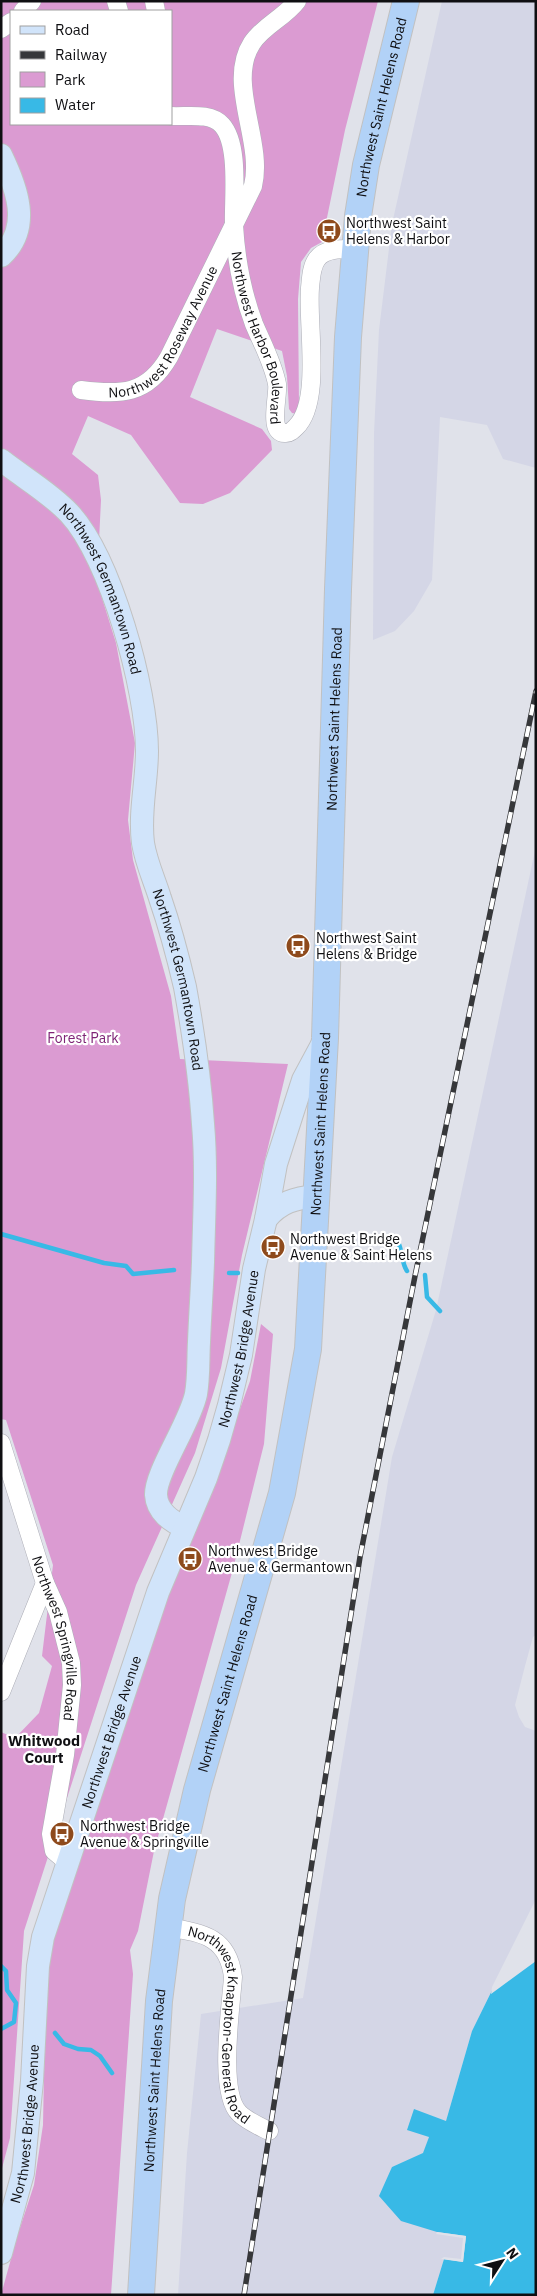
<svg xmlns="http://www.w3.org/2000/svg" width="537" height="2296" font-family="'IBM Plex Sans',sans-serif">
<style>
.built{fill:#d4d6e6}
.green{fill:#db9bd2;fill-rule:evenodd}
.water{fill:#38b9e6}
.pier{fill:#e0e2ea}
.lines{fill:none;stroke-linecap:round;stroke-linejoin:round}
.stream{stroke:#38b9e6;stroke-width:4.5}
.minor-casing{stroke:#adaeb7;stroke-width:19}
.major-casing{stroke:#c1c1c1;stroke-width:24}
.highway-casing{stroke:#c1c1c1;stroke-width:28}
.minor{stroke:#fff;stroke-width:18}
.major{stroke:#d1e4fa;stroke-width:22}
.highway{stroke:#b2d2f7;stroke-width:26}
.rail-casing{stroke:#36373a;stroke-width:5.5}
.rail{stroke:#fff;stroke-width:4;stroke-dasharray:11;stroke-linecap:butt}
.labels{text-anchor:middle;stroke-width:4.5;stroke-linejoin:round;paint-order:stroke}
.street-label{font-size:14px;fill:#0f0f12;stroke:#fff}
.poi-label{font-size:14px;fill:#0f0f12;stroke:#fff;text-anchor:start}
.park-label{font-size:14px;fill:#7e2476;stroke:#fff}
.neighbourhood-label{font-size:15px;font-weight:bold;fill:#0f0f12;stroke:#fff}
</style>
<rect width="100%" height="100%" fill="#e0e2ea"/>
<!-- built -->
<path class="built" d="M442,1H536V468L503,459L487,425L440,417L432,580L414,611L395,631L373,640L374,433L379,330L392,224Z
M536,846V1901L472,2031L446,2121L414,2110L429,2137L423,2154L392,2167L466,2236L463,2262L444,2259L433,2295H178L187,2153L201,2014L303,1998L392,1457L436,1310Z"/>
<!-- green -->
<path class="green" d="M1,1H378L345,130L322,242L311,248L301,262L298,299L299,408L297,414L292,413L289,409L287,376L282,351L217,329L190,397L262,429L271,441L272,450L230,493L203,504L180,503L131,435L88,416L72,454L98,475L101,500L97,582L116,643L135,743L128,820L133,860L171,996L180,1059L288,1064L242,1255L221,1368L195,1453L136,1585L24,1931L10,2138L1,2172V1732L15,1738L39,1713L52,1666L42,1656L53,1565L6,1420L1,1419ZM11,11H171V124H11Z
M261,1324L273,1334L264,1444L233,1569L154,1851L138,1931L130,1950L133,1974L111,2295H1L17,2237L34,2185L43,2125L46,1972L56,1927L163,1595L227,1445L250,1381Z"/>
<!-- water -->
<path class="water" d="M536,1901V2295H433L444,2259L463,2262L466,2236L437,2232L401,2221L379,2196L392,2167L423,2153L429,2137L407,2130L414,2109L446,2121L472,2031Z"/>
<!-- pier -->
<path class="pier" d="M536,1635V1731L525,1727L519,1717L515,1705L525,1666L533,1637Z
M536,1899V1961L491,1994L492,1987Z
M437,2232L466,2236L463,2262L441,2259L444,2257L461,2259L463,2238L436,2234Z"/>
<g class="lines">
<!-- stream -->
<path class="stream" d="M1,1234L104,1263L126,1266L133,1274L174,1270
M398,1242C403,1252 401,1262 407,1271
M229,1273H238
M425,1275L427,1297L440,1311
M1,1966L6,1971L7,1990L16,2003L14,2022L1,2029
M55,2033L64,2044L78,2049L91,2050L100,2056L112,2073"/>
<defs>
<g id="minor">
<path d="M116,1L119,11"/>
<path d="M154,1L156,11"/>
<path d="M23,11L32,1"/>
<path d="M1,29L11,22"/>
<path id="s1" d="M171,116C187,117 210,112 222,125C240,145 233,199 234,225C236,259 242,292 254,324C262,343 273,363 277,384C279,395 267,435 286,433C290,433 293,430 296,427C322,402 307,325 310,288C311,279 311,267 317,259C325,248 343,249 356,249"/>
<path id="s2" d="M81,390C121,395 147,395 169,357L253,186C264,141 226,83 252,43C264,25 284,18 297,1"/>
<path id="s3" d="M1,1443L45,1583L58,1612L71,1663L72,1685L65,1755L51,1834L54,1851L67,1862"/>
<path d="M1,1692L45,1583"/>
<path id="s4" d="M167,1927C202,1933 228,1936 233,1977C231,2007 218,2092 239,2113C247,2121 259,2126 269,2131"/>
</g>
<g id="major">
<path d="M1,155C17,188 32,228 1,256"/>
<path id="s5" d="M1,460C24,478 49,492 69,513C111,558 147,690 147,751C147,782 139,812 143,843C146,862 154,879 160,898C170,927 178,957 185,987C193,1031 200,1078 203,1124C207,1169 204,1216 203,1262C202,1289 200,1315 199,1342C198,1359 199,1377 196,1394C190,1423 155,1473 156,1495C157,1511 171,1522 185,1527"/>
<path d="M266,1219C280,1202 295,1198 317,1196"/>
<path id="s6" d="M1,2253L23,2173L32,2081L38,1966L43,1937L158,1592L206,1478L219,1440L229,1405L241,1355L254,1269L266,1219L276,1164L303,1080L325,1039"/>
</g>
<g id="highway">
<path id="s7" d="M141,2295L159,2001L172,1899L197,1790L282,1493L308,1349L325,1038L338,589L348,337L358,216L366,165L406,1"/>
</g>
</defs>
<!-- minor casing -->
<use href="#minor" class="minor-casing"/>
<!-- major casing -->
<use href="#major" class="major-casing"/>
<!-- highway casing -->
<use href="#highway" class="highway-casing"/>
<!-- minor -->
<use href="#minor" class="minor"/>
<!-- major -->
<use href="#major" class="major"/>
<!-- highway -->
<use href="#highway" class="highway"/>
<defs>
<path id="rail" d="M244,2295L360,1557L415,1276L536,691"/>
</defs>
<!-- rail casing -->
<use href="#rail" class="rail-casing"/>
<!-- rail -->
<use href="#rail" class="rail"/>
</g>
<!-- icons -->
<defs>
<symbol id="bus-disc" viewBox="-11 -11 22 22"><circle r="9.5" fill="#8e4a1c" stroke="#fff"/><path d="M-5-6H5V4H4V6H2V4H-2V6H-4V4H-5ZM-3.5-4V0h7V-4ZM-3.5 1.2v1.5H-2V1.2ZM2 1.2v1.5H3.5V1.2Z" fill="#fff"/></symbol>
</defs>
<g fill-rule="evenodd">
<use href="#bus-disc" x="315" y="217" width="28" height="28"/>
<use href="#bus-disc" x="284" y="932" width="28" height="28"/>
<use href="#bus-disc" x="259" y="1233" width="28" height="28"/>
<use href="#bus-disc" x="176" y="1545" width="28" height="28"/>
<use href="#bus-disc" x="48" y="1820" width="28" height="28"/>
</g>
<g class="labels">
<!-- street labels -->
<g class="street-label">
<text dy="5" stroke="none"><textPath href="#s7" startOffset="2210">Northwest Saint Helens Road</textPath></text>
<text dy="5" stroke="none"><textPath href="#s2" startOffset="115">Northwest Roseway Avenue</textPath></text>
<text dy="5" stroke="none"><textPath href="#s1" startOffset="272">Northwest Harbor Boulevard</textPath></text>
<text dy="5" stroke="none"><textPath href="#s5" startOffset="169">Northwest Germantown Road</textPath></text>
<text dy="5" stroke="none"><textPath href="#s7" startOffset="1595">Northwest Saint Helens Road</textPath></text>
<text dy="5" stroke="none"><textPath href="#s5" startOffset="574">Northwest Germantown Road</textPath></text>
<text dy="5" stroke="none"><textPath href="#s7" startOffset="1190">Northwest Saint Helens Road</textPath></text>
<text dy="5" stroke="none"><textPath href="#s6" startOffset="941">Northwest Bridge Avenue</textPath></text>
<text dy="5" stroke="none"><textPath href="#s3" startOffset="204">Northwest Springville Road</textPath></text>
<text dy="5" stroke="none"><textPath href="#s7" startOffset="620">Northwest Saint Helens Road</textPath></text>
<text dy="5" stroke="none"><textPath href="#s6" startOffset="536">Northwest Bridge Avenue</textPath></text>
<text dy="5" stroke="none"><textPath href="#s4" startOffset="132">Northwest Knappton-General Road</textPath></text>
<text dy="5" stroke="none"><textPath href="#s7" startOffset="215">Northwest Saint Helens Road</textPath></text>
<text dy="5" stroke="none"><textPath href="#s6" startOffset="132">Northwest Bridge Avenue</textPath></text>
</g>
<!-- poi labels -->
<g class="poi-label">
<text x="346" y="228">Northwest Saint<tspan x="346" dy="16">Helens &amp; Harbor</tspan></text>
<text x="316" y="943">Northwest Saint<tspan x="316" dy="16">Helens &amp; Bridge</tspan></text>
<text x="290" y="1244">Northwest Bridge<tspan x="290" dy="16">Avenue &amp; Saint Helens</tspan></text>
<text x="208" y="1556">Northwest Bridge<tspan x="208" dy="16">Avenue &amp; Germantown</tspan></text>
<text x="80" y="1831">Northwest Bridge<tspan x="80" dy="16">Avenue &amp; Springville</tspan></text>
</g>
<!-- park labels -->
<g class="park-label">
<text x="83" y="1043">Forest Park</text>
</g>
<!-- neighbourhood labels -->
<g class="neighbourhood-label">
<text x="44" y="1746">Whitwood<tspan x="44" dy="17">Court</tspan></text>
</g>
</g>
<!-- border -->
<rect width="537" height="2296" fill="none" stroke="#0f0f12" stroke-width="5"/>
<!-- legend -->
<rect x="10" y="10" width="162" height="115" fill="#ffffff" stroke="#9f9fa0"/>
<rect x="20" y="26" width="25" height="8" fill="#d1e4fa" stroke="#9f9fa0"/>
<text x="55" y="35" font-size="15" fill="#0f0f12">Road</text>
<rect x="20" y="51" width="25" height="8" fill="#36373a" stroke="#9f9fa0"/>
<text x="55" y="60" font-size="15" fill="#0f0f12">Railway</text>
<rect x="20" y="72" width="25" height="15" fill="#db9bd2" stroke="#9f9fa0"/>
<text x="55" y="85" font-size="15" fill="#0f0f12">Park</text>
<rect x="20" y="98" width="25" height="15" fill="#38b9e6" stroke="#9f9fa0"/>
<text x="55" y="110" font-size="15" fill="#0f0f12">Water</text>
<!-- north arrow -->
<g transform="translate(502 2261) rotate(54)" stroke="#ffffff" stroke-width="4" paint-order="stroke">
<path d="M0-4L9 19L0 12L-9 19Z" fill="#0f0f12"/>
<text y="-8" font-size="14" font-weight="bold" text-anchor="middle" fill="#0f0f12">N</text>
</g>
</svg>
